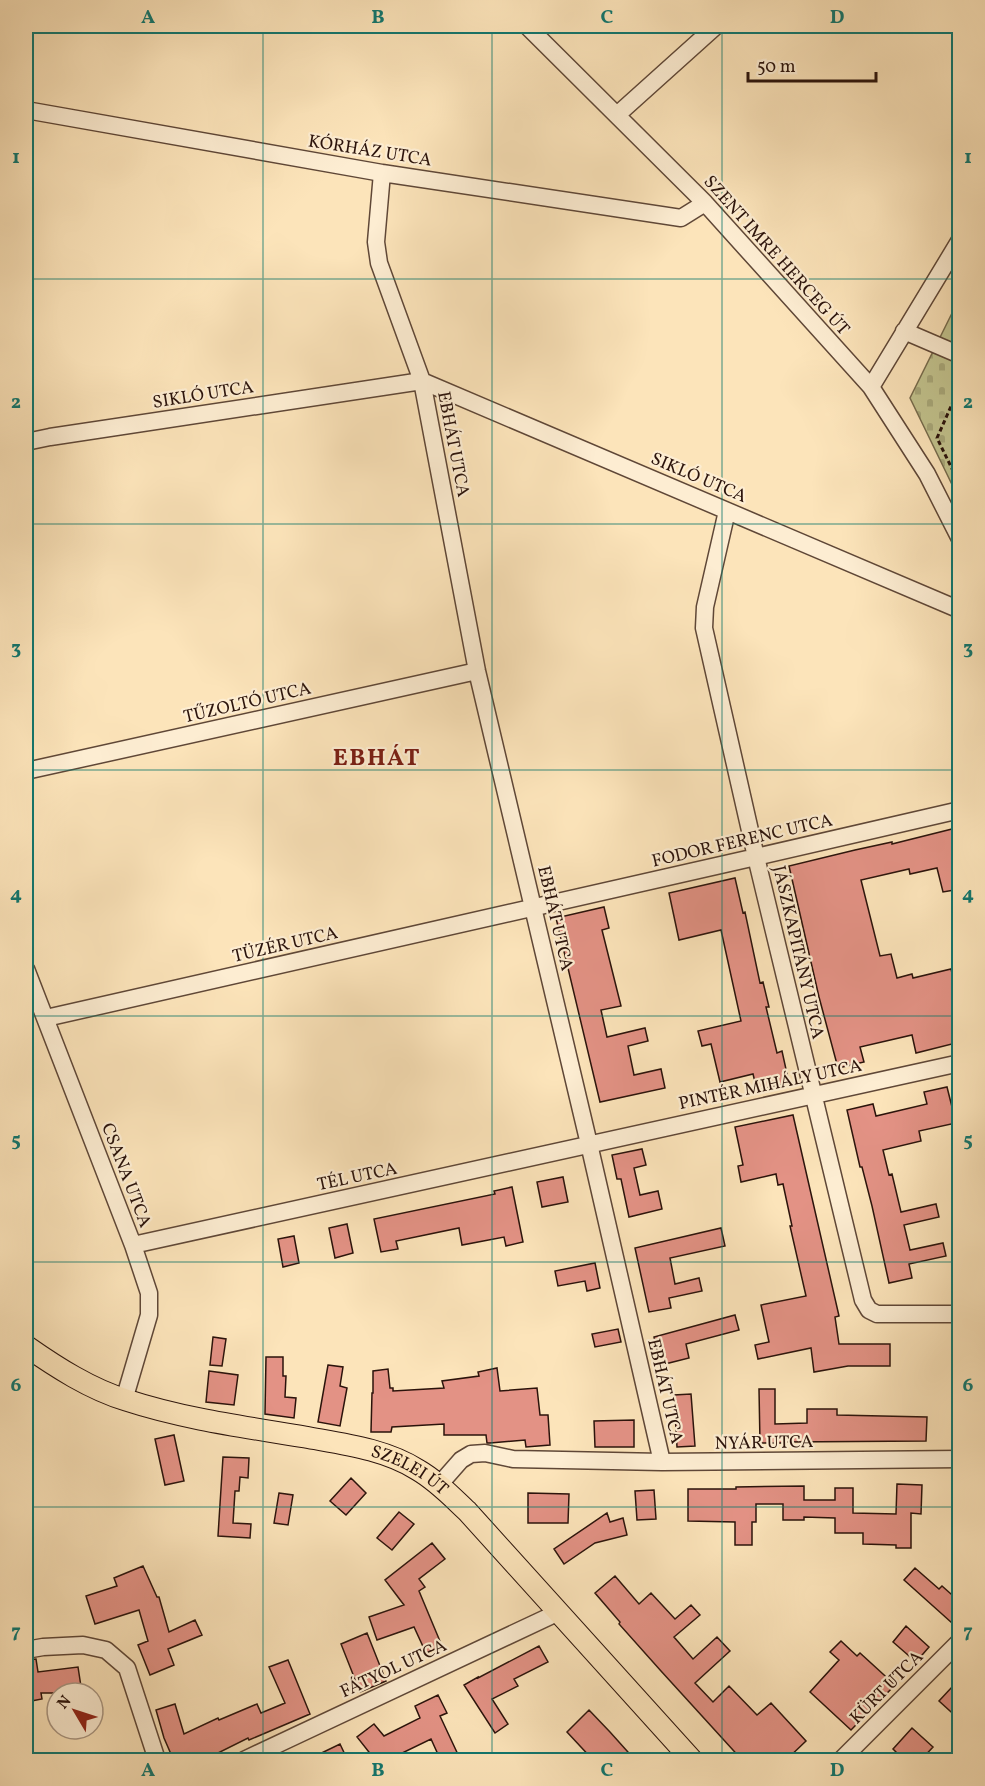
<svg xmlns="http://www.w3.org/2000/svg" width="985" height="1786" font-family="Vollkorn,serif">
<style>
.cemetery{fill:url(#cemetery-stones);stroke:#766b4c;stroke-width:1.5}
.building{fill:#e39285;stroke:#2b130b;stroke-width:1.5}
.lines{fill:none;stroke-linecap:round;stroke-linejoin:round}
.minor-casing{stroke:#5f4737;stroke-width:19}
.major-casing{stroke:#2b130b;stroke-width:23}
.path{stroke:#2b130b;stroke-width:3;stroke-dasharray:4.5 3;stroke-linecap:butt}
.minor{stroke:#fdedd2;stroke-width:16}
.major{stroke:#fce4ba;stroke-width:21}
.grid{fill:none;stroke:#0f766e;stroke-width:1.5;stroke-opacity:0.55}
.labels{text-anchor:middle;stroke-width:4.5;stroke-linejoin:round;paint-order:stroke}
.street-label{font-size:18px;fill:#2b130b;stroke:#fdedd2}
.district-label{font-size:24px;font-weight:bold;letter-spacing:1.5px;fill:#7a1f14;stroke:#fdedd2}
.neatline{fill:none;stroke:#0f766e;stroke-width:2}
.grid-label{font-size:20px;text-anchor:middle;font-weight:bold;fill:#0f766e}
</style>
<defs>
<pattern id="cemetery-stones" width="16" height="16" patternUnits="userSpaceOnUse" patternTransform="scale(1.5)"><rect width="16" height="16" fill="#c2c38e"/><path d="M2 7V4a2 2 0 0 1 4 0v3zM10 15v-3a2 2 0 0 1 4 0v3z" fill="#a7a779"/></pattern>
</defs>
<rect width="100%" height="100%" fill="#fce4ba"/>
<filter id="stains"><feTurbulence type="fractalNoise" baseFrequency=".00333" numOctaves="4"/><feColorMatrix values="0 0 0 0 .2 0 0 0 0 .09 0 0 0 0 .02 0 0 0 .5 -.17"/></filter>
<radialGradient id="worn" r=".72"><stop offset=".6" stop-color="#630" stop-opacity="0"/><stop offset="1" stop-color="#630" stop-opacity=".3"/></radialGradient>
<!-- cemetery -->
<path class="cemetery" d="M959,299V499L910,398Z"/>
<!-- building -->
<path class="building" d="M960,827V889L943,892L937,868L910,874L909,869L861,880L880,956L891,954L897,978L912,974L913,978L951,969L960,1005V1042L916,1053L912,1035L860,1047L864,1062L838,1068L819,997L789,866L855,850L892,842V844Z
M735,878L743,913L745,912L760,983L763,982L769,1007H766L777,1053L782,1051L789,1083L757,1090L753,1074L720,1082L711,1044L702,1046L698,1031L741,1021L721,930L679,940L669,893Z
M604,907L609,928L602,930L621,1006L601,1010L607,1037L645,1028L648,1041L628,1046L634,1075L661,1069L665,1088L600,1102L556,918Z
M947,1087L956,1123L919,1131L921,1141L883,1150L889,1175L892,1174L901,1212L936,1204L939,1217L904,1225L910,1250L943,1243L946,1256L909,1264L912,1278L889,1283L872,1206L862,1167H860L847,1110L873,1104L876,1116L927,1104L924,1092Z
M793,1115L839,1316L835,1317L839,1344H890V1366H848L814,1372L811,1348L758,1359L755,1345L769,1342L761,1305L806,1296L790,1226H792L783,1184L778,1185L776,1174L741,1182L738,1166L743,1165L735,1127Z
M642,1149L646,1165L634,1168L640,1195L658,1191L662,1209L629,1217L621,1179H617L612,1155Z
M563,1177L568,1202L542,1207L537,1182Z
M512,1187L523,1242L506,1246L504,1237L462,1245L459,1228L396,1241L398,1249L381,1252L374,1219L495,1194L494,1191Z
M347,1224L353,1253L335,1258L329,1228Z
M721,1228L725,1246L670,1258L675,1284L699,1278L702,1291L669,1298L671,1308L649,1312L635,1248Z
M294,1236L299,1263L283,1267L278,1239Z
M595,1263L600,1288L587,1291L585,1281L558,1286L555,1271Z
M735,1315L739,1330L686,1344L689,1358L661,1365L654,1337Z
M618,1329L621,1342L595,1347L592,1334Z
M213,1337L226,1339L222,1366L210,1365Z
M266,1357H283V1376H286L285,1397L296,1398L294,1418L265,1414Z
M328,1365L343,1367L340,1386L347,1388L340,1426L318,1422Z
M497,1368L500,1391L537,1388L540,1415H548L550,1445L526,1447L525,1440L490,1443H487L486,1435H444V1424L392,1427L391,1432H371L372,1393H373V1371L388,1369L390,1388H393V1391L444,1388L442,1381L479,1376L478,1372Z
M209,1371L238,1375L234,1405L206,1402Z
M759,1389H775V1424L807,1423V1409H837V1415L927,1417L926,1441L785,1442V1443H760Z
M691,1394L695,1446L677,1447L674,1395Z
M634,1420V1447H595L594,1421Z
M174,1435L184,1481L165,1485L155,1439Z
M223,1457L249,1458L248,1478L240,1477L239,1491H235L233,1523L251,1524L250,1538L218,1536Z
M351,1478L366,1493L346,1515L330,1501Z
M897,1484L922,1485L921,1514L911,1513V1548H896V1545L863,1544V1533H835V1518L804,1517V1520H783V1504H756V1522H752V1545H735V1522L688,1521V1489H736V1487L804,1486V1500H835V1488H853V1513L896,1514Z
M654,1490L656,1519L637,1520L635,1491Z
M279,1493L293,1495L288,1525L274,1523Z
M528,1493L569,1494L568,1523H528Z
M399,1512L414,1524L392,1550L377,1538Z
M607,1513L610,1522L623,1518L627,1535L595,1543L564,1564L554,1549Z
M432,1543L445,1559L419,1579L425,1587L419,1591L442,1646L426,1653L414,1627L377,1640L369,1617L404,1605L385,1580Z
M143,1566L157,1597H159L169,1632L195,1620L202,1635L168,1649L174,1665L150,1675L138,1645L148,1641L139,1610L95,1624L86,1596L117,1586L114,1578Z
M915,1568L939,1589L942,1586L960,1602V1614L952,1623L904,1580Z
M615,1576L639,1604L651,1593L675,1619L691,1605L700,1615L674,1637L693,1659L717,1637L730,1651L695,1683L713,1702L729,1686L757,1715L771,1703L806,1741L785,1761H743L661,1671L619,1624L620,1622L595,1593Z
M906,1626L929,1647L916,1662L893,1642Z
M367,1633L386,1681L360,1692L341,1644Z
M841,1641L857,1656L860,1653L895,1685L851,1730L810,1692L839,1660L830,1652Z
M539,1646L548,1662L514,1679L518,1686L492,1699L508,1724L495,1733L464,1685L478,1677V1678Z
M36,1659L38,1672L78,1667L82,1693H41L42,1699L26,1702V1660Z
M288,1660L310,1714L249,1740L248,1738L202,1761H174L164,1738L156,1710L175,1704L184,1734L218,1718L219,1720L257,1704L261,1713L285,1703L269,1667Z
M952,1687L960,1694V1720L939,1701Z
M438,1695L447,1713L440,1716L461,1761H441L431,1739L398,1755L403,1761H376L357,1737L374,1724L384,1736L420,1718L415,1706Z
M589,1710L610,1732L636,1761H594L567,1732Z
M912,1728L933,1747L920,1761H905L893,1749Z
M340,1744L348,1761H305Z"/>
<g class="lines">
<defs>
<path id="minor" d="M527,26L705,203L871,387L927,474L960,539
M26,110L382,173L681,218L705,203
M617,115L716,26
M382,173L376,242L379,263L422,381L960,610
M904,331L960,355
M871,387L960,240
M26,442L50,437L422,381L477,671L589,1144L662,1462
M727,511L705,607L704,628L756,857L863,1300L869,1310L877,1314H960
M26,771L477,671
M26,969L133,1245L149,1293V1315L124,1400
M46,1018L756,857L960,810
M133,1245L960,1063
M439,1485L461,1460L471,1454L485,1453L513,1459L662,1462L960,1459
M26,1650L43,1647L83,1645L106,1650L127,1668L157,1760
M244,1760L559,1612
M841,1760L960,1641"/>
<g id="major">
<path id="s1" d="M26,1346C56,1367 90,1389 126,1400C184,1419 245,1427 305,1437C343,1444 385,1449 418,1470C437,1481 452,1497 467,1511L692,1760"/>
</g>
</defs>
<!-- minor casing -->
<use href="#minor" class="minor-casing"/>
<!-- major casing -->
<use href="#major" class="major-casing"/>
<!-- path -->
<path class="path" d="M960,386L937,438L960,485"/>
<!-- minor -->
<use href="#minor" class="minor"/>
<!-- major -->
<use href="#major" class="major"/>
</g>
<!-- grid -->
<path class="grid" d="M263,26V1760M492,26V1760M722,26V1760M26,279H960M26,524H960M26,770H960M26,1016H960M26,1262H960M26,1507H960"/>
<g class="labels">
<!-- street labels -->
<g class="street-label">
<text transform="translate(370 150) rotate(9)" y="6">KÓRHÁZ UTCA</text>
<text transform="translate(777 255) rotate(48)" y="6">SZENT IMRE HERCEG ÚT</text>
<text transform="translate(203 394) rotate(-9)" y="6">SIKLÓ UTCA</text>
<text transform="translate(454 444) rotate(79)" y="6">EBHÁT UTCA</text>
<text transform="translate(699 477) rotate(23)" y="6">SIKLÓ UTCA</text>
<text transform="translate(247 702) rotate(-13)" y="6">TŰZOLTÓ UTCA</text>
<text transform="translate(742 840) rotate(-13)" y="6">FODOR FERENC UTCA</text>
<text transform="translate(556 918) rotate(77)" y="6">EBHÁT UTCA</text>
<text transform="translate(285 944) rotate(-13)" y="6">TÜZÉR UTCA</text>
<text transform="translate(799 952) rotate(77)" y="6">JÁSZKAPITÁNY UTCA</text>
<text transform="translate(770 1084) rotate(-12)" y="6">PINTÉR MIHÁLY UTCA</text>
<text transform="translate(127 1175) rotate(69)" y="6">CSANA UTCA</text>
<text transform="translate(357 1176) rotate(-12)" y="6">TÉL UTCA</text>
<text transform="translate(666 1391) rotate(77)" y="6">EBHÁT UTCA</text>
<text transform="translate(764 1442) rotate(-1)" y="6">NYÁR UTCA</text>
<text dy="6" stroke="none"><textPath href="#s1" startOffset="408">SZELEI ÚT</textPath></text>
<text transform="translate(393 1668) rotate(-25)" y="6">FÁTYOL UTCA</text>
<text transform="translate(886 1687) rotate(-45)" y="6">KÜRT UTCA</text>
</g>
<!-- district labels -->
<g class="district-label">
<text x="377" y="765">EBHÁT</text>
</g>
</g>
<!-- margin -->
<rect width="985" height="1786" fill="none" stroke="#fce4ba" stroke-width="66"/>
<!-- north arrow -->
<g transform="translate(75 1711) rotate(309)"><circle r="28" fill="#fdedd2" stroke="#a99682" stroke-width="1.5"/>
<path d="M0-4.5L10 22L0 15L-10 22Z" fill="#8f2418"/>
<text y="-9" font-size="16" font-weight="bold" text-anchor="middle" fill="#2b130b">N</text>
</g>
<!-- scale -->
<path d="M748 72v9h128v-9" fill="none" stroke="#2b130b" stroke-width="3"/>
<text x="757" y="72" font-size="18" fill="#2b130b" stroke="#fdedd2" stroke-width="4.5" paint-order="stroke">50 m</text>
<rect x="33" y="33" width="919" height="1720" class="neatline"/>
<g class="grid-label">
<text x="148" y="23">A</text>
<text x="378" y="23">B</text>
<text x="607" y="23">C</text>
<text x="837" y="23">D</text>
<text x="16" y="163">1</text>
<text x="968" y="163">1</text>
<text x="16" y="408">2</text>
<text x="968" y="408">2</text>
<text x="16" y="654">3</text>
<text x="968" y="654">3</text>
<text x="16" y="900">4</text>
<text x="968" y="900">4</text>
<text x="16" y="1146">5</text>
<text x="968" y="1146">5</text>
<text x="16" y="1391">6</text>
<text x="968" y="1391">6</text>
<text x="16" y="1637">7</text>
<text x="968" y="1637">7</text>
<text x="148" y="1776">A</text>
<text x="378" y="1776">B</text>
<text x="607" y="1776">C</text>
<text x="837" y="1776">D</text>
</g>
<rect width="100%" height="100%" filter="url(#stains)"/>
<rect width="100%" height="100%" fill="url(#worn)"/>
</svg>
